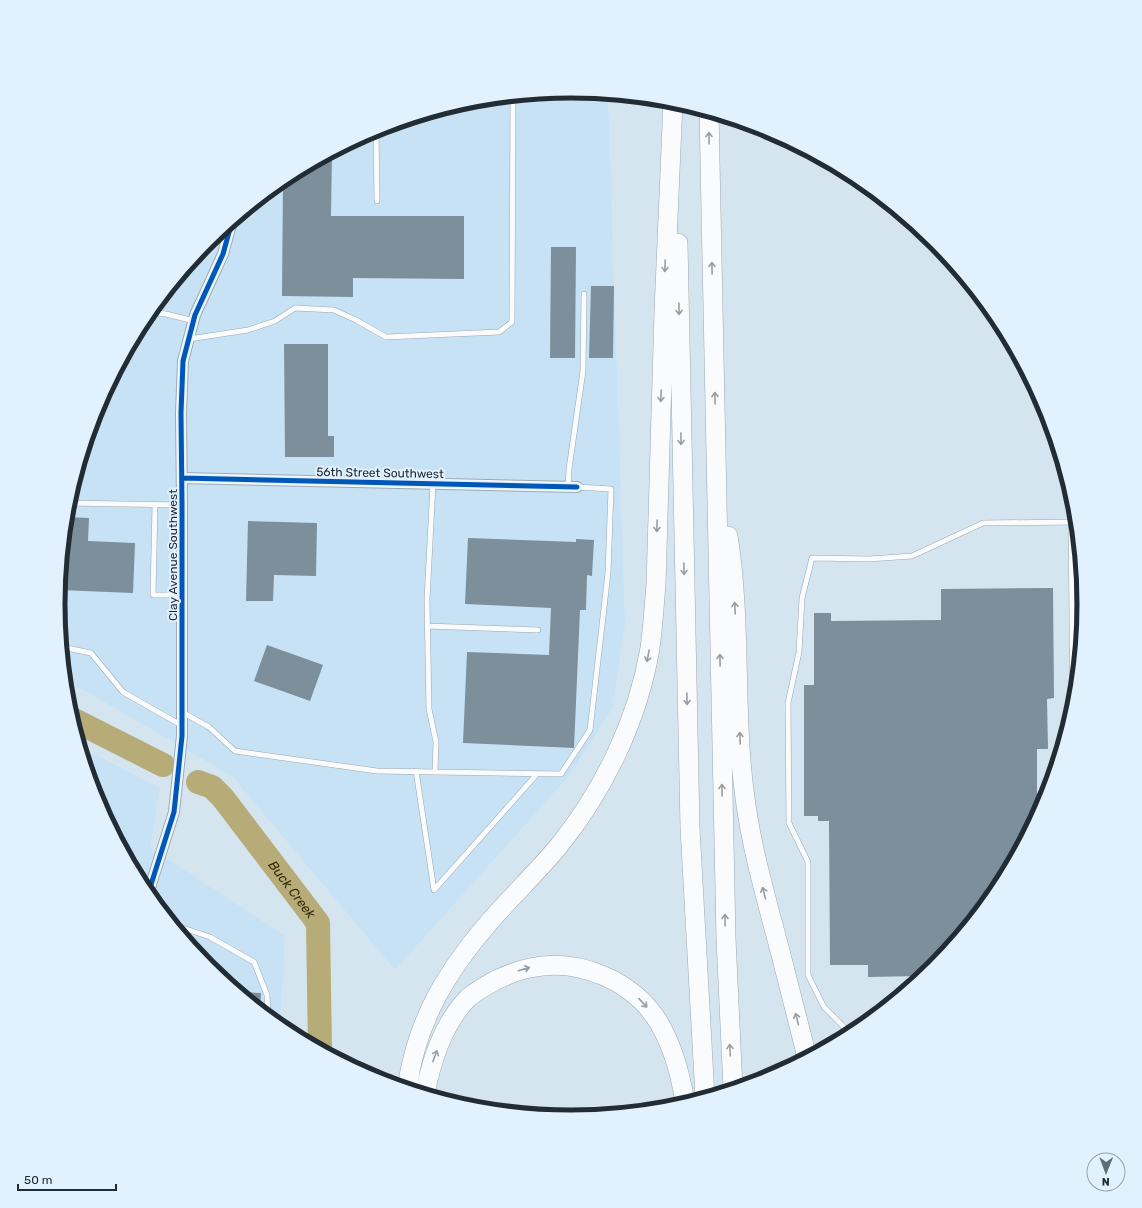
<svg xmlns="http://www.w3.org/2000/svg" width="1142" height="1208" font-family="Rubik,sans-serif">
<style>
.built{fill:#c8e2f5}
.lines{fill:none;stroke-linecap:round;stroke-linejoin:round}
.river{stroke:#b7ac77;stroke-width:24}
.building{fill:#7c8f9a}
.lane-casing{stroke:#9ca8b0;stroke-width:6}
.street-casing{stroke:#9ca8b0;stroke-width:12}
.highway-casing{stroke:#9ca8b0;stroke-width:20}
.lane{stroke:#f9fbfd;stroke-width:5}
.street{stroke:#f9fbfd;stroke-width:10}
.highway{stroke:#f9fbfd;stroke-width:19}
.cycleway-casing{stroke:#e1f2fe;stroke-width:8}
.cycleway{stroke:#0057b8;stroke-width:5}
.oneway{stroke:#989ea3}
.labels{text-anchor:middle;stroke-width:4;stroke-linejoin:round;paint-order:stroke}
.street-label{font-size:12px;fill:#222c34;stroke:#e1f2fe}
.water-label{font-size:13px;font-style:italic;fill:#342a06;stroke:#e1f2fe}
.rim{fill:none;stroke:#222c34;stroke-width:5}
</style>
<rect width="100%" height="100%" fill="#d5e5f0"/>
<!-- built -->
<path class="built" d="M571,91L608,95L625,625L612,709L569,776L395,970L232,776L85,691L66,683L58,604L68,504L97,407L145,319L208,241L286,177L375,130L471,101Z
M81,747L160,788L150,847L285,936L280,1026L208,967L144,889L97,800Z"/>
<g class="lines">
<!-- river -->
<g class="river">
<path d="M72,719L163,765"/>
<path id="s1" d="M198,782L212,787L223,798L318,923L320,1049"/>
</g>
</g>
<!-- building -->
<path class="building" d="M332,153L331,216H464V279L353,278V297L282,296L283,180Z
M551,247H576L575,358H550Z
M591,286H614L613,358H589Z
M284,344H328V436H334V457H285Z
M67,517L89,518L88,541L135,543L133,593L59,590Z
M248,521L317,523L316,576L274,575L273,601H246Z
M468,538L576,542V539L594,540L592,576L587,575L586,610H580L574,748L463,743L467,652L549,655L551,608L465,604Z
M1053,588L1054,698L1047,699L1048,749H1037V815L997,889L934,967L922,976L868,977V965H830L829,821H818V816H804V685H814V613H831V621L941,620V589Z
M267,645L323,665L310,701L254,681Z
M240,992L261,993L260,1009Z"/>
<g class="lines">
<defs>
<path id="lane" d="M376,130L377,201
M150,312L166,314L194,321
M189,339L248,330L275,321L295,308L334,310L356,320L386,337L499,332L512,322L513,97
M433,484L427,600L429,709L436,742L435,772
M568,487L569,469L583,371L584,294
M68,503L182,505
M155,505L153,595H182
M1071,522L1073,707
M427,626L538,630
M62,647L91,653L123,692L181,725
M182,712L209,727L235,751L377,771L561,774L590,730L608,573L611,489L577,487
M416,771L434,890L537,774
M174,925L210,937L254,962L267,995L268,1016
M846,1029H858
M849,1034L846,1029L824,1007L808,975V862L789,823L788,703L799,652L802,598L812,558L869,559L912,556L983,523L1076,522"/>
<path id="street" d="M182,478L577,487
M148,894L174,812L182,736V505L181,413L183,361L195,315L223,254L232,221"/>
<path id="highway" d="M709,112L726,939L733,1089
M678,243L690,828L705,1097
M728,536C742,623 733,712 745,798C752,851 767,901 780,951C789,987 798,1022 807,1057
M407,1088C417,1019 447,971 491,920C513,895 537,872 558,847C604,790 638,720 650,648C653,627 654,606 656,585L664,311L673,102
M425,1093C432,1059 443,1024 468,998C476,991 487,985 496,980C507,975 518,970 530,968C578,957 634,981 659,1023C673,1047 681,1076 685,1103"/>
</defs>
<!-- lane casing -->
<use href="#lane" class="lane-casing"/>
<!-- street casing -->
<use href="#street" class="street-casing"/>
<!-- highway casing -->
<use href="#highway" class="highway-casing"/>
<!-- lane -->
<use href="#lane" class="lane"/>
<!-- street -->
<use href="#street" class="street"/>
<!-- highway -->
<use href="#highway" class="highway"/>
<defs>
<path id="cycleway" d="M182,478L577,487
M148,894L174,812L182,736V505L181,413L183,361L195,315L223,254L232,221"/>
</defs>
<!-- cycleway casing -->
<use href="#cycleway" class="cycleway-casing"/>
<!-- cycleway -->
<use href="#cycleway" class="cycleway"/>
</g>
<!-- one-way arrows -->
<defs><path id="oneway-shaft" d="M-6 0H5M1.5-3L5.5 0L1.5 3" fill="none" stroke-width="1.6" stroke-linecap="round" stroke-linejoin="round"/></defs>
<g class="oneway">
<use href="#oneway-shaft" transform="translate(709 138) rotate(-91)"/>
<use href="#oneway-shaft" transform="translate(665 266) rotate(92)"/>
<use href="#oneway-shaft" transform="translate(712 268) rotate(-91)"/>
<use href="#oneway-shaft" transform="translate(679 309) rotate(89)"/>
<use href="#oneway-shaft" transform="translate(661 396) rotate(92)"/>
<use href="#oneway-shaft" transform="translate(715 398) rotate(-91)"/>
<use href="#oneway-shaft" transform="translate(681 439) rotate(89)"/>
<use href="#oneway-shaft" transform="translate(657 526) rotate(92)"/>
<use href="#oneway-shaft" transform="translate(684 569) rotate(89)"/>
<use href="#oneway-shaft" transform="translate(735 608) rotate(-93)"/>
<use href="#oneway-shaft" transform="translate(648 656) rotate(101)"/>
<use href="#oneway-shaft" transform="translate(720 660) rotate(-91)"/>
<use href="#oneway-shaft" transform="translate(687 699) rotate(89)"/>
<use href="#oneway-shaft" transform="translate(740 738) rotate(-92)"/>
<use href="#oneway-shaft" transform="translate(722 790) rotate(-91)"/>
<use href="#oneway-shaft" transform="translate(764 893) rotate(-104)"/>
<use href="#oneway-shaft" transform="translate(725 920) rotate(-91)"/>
<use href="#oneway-shaft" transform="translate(524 969) rotate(-16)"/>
<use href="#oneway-shaft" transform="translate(643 1003) rotate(47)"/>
<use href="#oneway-shaft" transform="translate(797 1019) rotate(-104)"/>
<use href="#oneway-shaft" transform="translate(730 1050) rotate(-93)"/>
<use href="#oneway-shaft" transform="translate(435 1056) rotate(-69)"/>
</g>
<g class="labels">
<!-- street labels -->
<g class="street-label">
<text transform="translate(380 473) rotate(1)" y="4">56th Street Southwest</text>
<text transform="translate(173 555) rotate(-90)" y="4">Clay Avenue Southwest</text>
</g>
<!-- water labels -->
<g class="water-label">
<text dy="5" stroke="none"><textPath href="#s1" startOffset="145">Buck Creek</textPath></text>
</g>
</g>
<!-- crop -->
<path d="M0 0H1142V1208H0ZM65 604a506 506 0 1 1 1012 0a506 506 0 1 1-1012 0Z" fill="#e1f2fe" fill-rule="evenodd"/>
<path class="rim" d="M65 604a506 506 0 1 1 1012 0a506 506 0 1 1-1012 0Z"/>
<!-- north arrow -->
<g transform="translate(1106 1172) rotate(181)"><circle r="19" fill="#e1f2fe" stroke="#95a3ad"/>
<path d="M0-3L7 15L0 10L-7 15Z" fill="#616d76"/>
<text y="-6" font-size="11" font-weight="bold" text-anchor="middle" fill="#222c34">N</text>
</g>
<!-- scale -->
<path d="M18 1184v6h98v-6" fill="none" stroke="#222c34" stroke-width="2"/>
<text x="24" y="1184" font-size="12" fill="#222c34" stroke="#e1f2fe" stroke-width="3" paint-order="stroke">50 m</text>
</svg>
